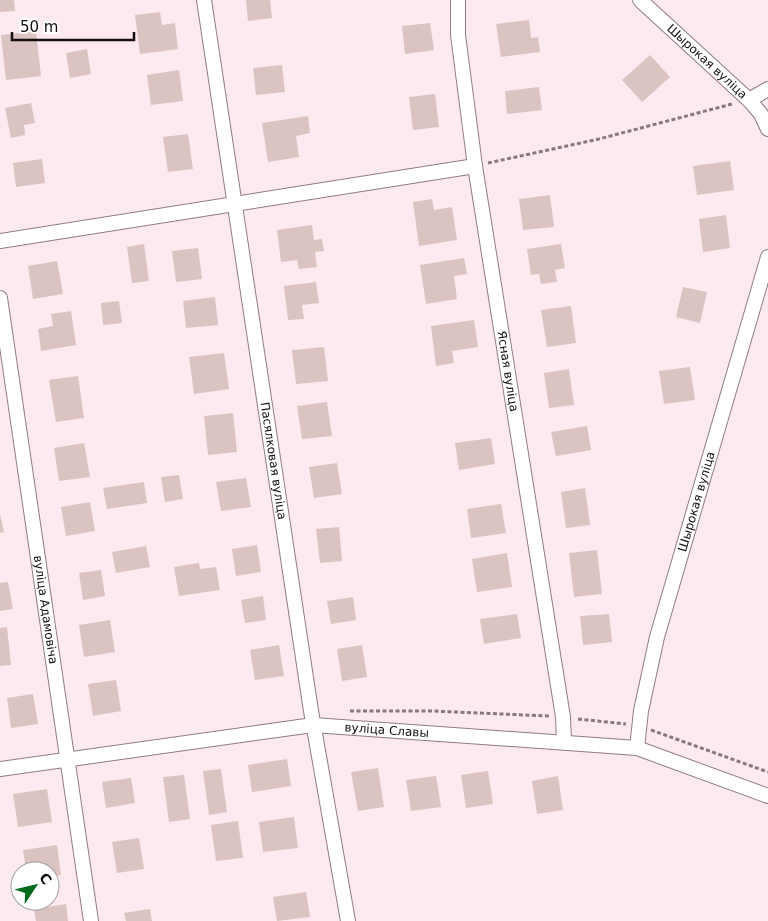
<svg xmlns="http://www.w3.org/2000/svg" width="768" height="921" font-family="'DejaVu Sans',sans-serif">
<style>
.building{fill:#dac3c0}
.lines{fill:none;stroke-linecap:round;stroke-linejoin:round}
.minor-casing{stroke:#907b82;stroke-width:16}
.path{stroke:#85797c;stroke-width:3;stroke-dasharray:4 2.5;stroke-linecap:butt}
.minor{stroke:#fff;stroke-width:14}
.labels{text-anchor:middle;stroke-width:5;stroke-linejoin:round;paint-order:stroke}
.street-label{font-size:12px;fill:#160f11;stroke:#fff}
</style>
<rect width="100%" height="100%" fill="#fdeaf0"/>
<!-- building -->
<path class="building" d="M0,0H14L15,11L0,12Z
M246,0H270L272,18L248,21Z
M160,12L162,25L175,23L178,49L140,54L135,15Z
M529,20L531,38L538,37L540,52L501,57L496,24Z
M430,23L434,50L405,54L402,26Z
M36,31L41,76L6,80L1,35Z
M87,49L91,74L70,78L66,53Z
M650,55L670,77L642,102L622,80Z
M282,65L285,92L256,95L253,68Z
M179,70L183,101L151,105L147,75Z
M539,87L542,110L507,114L505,91Z
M435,94L439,127L413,130L409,97Z
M31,103L35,123L24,125L25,135L11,138L5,108Z
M308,116L310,133L296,136L299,157L268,162L262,123Z
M188,134L193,169L168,172L163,137Z
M42,159L45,183L16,187L13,163Z
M730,161L734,190L697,195L693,166Z
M550,195L554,227L523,230L519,199Z
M432,199L434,210L452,207L457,240L419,246L413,202Z
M726,215L730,248L703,252L699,219Z
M312,225L314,240L322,239L324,251L315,252L317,267L299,269L297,260L281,262L277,230Z
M144,244L149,281L132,283L127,247Z
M561,244L565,268L555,270L557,282L541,284L539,274L531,275L527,249Z
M198,248L202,279L176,282L172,251Z
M464,258L467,274L454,276L457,299L426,304L420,265Z
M57,261L63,294L33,299L28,266Z
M316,282L319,303L302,305L304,319L288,320L284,286Z
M683,287L707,292L700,323L676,317Z
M215,297L218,325L186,328L183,301Z
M119,301L122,323L103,325L101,303Z
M571,306L576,343L547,347L541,310Z
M71,311L76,345L41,351L38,329L53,326L51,314Z
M474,320L478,347L452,351L454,363L436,366L431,326Z
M324,347L328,381L296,384L292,350Z
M224,353L229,389L194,394L189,357Z
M690,367L695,400L664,404L659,371Z
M569,369L574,405L549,408L544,373Z
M78,376L84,418L56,422L49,380Z
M327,402L332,436L302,439L297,406Z
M233,413L237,452L208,455L204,416Z
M587,426L591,450L556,456L551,432Z
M491,438L495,464L459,470L455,443Z
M84,443L90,477L59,481L54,448Z
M337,463L342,494L314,498L309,467Z
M179,475L183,499L165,502L161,477Z
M246,478L251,507L221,511L216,482Z
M144,482L147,503L107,509L103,488Z
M585,488L590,525L566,528L561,492Z
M90,502L95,531L66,536L61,507Z
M501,504L506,533L471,538L467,509Z
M0,514L4,532L0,533Z
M339,527L342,561L320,563L316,529Z
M257,545L261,572L236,576L232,549Z
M146,546L150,567L116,573L112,552Z
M597,550L602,594L574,597L569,553Z
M507,553L512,587L477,592L472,559Z
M199,563L200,569L216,567L220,590L179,596L174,567Z
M101,570L105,596L83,600L79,573Z
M8,582L13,609L0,611V583Z
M263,596L266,620L245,623L241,600Z
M353,597L356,620L331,624L327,601Z
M517,614L521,638L484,644L480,619Z
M609,614L612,642L583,645L580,616Z
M110,620L115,652L84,657L79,625Z
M7,627L11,665L0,666V628Z
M279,645L284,676L255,680L250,650Z
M362,645L367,677L342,681L337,649Z
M116,680L121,711L93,716L88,684Z
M33,694L38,724L11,728L7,698Z
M287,759L291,786L252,792L248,765Z
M378,768L384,807L358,811L351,772Z
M221,769L227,812L209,815L203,771Z
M488,771L493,804L466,808L461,775Z
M184,775L190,819L169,822L163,777Z
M436,776L441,807L411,811L406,780Z
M558,776L563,810L537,814L532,781Z
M131,778L135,803L106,808L102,782Z
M47,789L52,822L18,827L13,794Z
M294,817L298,848L263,852L259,822Z
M238,821L243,858L216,861L211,825Z
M139,838L144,869L117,873L112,842Z
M57,845L61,875L50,876V871H26L23,850Z
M306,892L310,917L277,921L273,897Z
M66,904L68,921H36L34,909Z
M150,909L152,921H126L124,913Z"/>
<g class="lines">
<defs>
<g id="minor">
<path id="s1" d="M204,0L311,711L348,921"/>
<path id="s2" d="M458,0V35L475,166L563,717L564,741"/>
<path id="s3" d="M640,0L749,100L761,114L768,129"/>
<path d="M749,100L768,89"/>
<path d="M0,241L475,166"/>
<path id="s4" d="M0,298L91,921"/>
<path id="s5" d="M637,748L641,711L657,637L768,257"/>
<path id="s6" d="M0,769L313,725L637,748L768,796"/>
</g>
</defs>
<!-- minor casing -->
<use href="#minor" class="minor-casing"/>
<!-- path -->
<path class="path" d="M488,163L599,139L732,104
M350,711H432L549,716
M578,719L626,724
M651,730L768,772"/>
<!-- minor -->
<use href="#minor" class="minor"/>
</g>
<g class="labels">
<!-- street labels -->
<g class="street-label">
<text dy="4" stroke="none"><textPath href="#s3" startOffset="91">Шырокая вуліца</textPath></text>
<text dy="4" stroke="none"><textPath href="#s2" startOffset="375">Ясная вуліца</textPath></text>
<text dy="4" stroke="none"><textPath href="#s1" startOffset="466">Пасялковая вуліца</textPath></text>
<text dy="4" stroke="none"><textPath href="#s5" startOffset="254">Шырокая вуліца</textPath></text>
<text dy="4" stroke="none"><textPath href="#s4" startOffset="315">вуліца Адамовіча</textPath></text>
<text dy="4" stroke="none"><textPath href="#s6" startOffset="390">вуліца Славы</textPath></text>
</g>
</g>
<!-- north arrow -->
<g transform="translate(35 886) rotate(55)"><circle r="24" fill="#ffffff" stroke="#a29fa0"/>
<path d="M0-4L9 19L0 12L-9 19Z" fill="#006a19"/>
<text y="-8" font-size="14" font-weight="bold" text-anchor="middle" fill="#160f11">С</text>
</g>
<!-- scale -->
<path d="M12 32v8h122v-8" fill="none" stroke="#160f11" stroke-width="2.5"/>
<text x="20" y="32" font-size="15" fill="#160f11" stroke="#ffffff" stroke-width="4" paint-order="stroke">50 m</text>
</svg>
